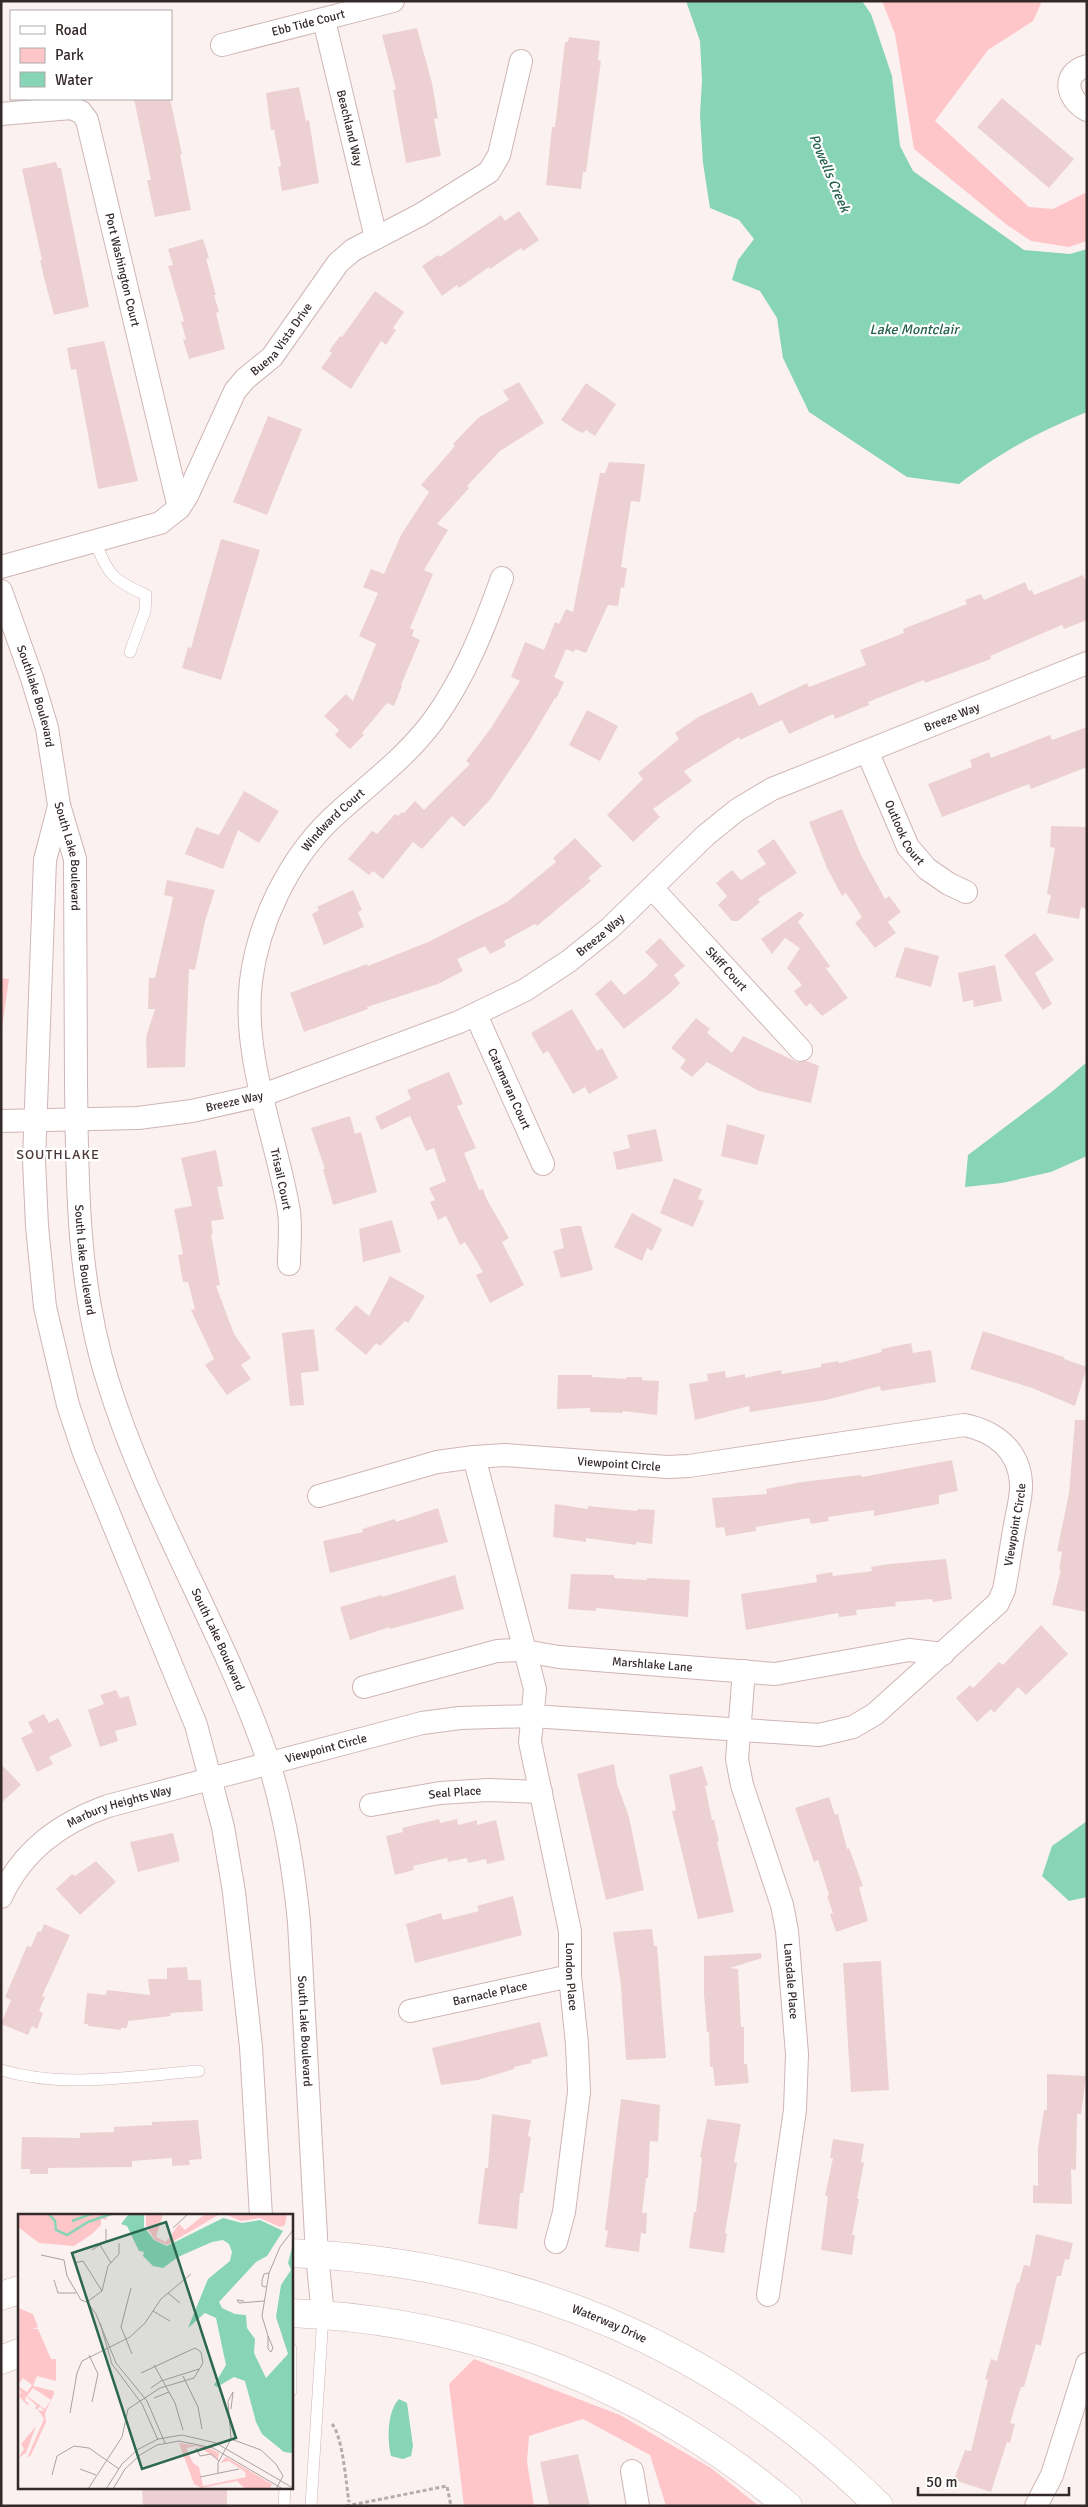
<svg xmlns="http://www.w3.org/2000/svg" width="1088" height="2507" font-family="Signika,sans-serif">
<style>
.green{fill:#fec6c9}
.water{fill:#87d5b6}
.building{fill:#edd1d2}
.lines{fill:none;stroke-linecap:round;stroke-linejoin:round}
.service-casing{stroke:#cfb5b6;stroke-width:12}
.minor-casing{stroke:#cfb5b6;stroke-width:24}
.tertiary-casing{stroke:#cfb5b6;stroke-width:29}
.path{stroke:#b6acac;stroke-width:3;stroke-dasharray:4 2.5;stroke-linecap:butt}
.service{stroke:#fff;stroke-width:11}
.minor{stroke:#fff;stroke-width:22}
.tertiary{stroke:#fff;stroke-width:28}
.labels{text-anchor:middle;stroke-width:4.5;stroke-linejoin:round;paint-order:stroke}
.street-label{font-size:12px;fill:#332929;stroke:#fff}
.water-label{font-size:14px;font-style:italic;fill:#25614c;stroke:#fff}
.neighbourhood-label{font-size:14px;letter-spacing:1px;fill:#4e393a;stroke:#fff}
.inset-river{fill:none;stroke:#87d5b6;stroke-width:2.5}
.inset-road{fill:none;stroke:#aca1a1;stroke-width:1}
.view{fill:#2b6751;fill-opacity:0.15;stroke:#2b6751;stroke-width:2.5}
.inset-edge{fill:none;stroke:#332929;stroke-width:2.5}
</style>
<rect width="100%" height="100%" fill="#fcf1f1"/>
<!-- green -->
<path class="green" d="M882,1H1042L1033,21L988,50L935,121L1029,207L1053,209L1087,192V241L1069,247L1031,241L1007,225L914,149L895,34Z
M1,978L9,979L1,1035Z
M474,2359L620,2415L711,2468L759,2506H666L650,2455L583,2419L529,2436L527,2462L534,2506H464L449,2384Z"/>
<!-- water -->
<path class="water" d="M686,1H862L871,14L892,76L900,146L913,171L1024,250L1070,254L1087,249V412C1038,432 1001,452 959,484L907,477L809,412L783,358L777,318L760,291L732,280L738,260L754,239L739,220L710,208L703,163L700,115L702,80L700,41Z
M1087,1062V1156L1051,1172L1002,1183L965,1187L968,1155L1054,1090Z
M1087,1821V1897L1069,1901L1042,1876L1052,1846Z
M399,2399L407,2403L413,2446L411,2456L403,2459L391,2456C387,2441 387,2411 399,2399Z"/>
<!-- building -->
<path class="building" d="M417,28L432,83L438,118L434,119L441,156L406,163L393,90L396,89L382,35Z
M569,37L600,41L598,60L601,61L586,172H583L581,189L546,185L552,127H555L565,42H568Z
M299,87L306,121L309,120L319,183L282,191L278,167L281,166L274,130H271L266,93Z
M1002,98L1074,159L1049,188L977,127Z
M134,99H170L182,154H180L191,210L155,217L147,180H151Z
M56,162L58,168H61L89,307L54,315L44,278L40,260H42L22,169Z
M519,211L539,240L523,251L521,248L490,269L489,267L459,288L457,285L442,296L422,266L438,255L440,257L501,215L505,221Z
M203,239L209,258L206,259L216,295H214L219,312L216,313L225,349L189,359L183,340L186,339L181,322L184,321L168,266L173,265L168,249Z
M375,291L404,312L393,328L396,330L386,345L381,341L351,389L321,368L332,353L329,351L340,336L342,337Z
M104,341L138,481L98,489L76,369L71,370L67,348Z
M519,382L544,423L500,451L467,486L469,488L437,524L448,530L424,570L433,574L410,628L414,630L412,636L420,640L401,685L402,686L394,706L387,703L362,733L364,735L350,749L335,735L339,730L324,716L346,694L353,701L376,644L359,636L378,593L363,587L371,569L384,574L401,535L429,492L421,485L455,446L453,444L478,418L509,400L503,391Z
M586,383L616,404L595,436L586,430L583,433L576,430L561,420Z
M268,416L302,429L267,515L233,502Z
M609,462L645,464L640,502L631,501L621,567L627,568L624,588L621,587L618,606L608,605L586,653L575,649L574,652L566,649L554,677L564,682L556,699L555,698L529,742L489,801L464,827L452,816L422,849L413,842L383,879L373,871L369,875L348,859L372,831L377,834L395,814L398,816L402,812L404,813L415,801L424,810L470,764L466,761L491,728L520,681L511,677L525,642L544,650L555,622L559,624L566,609L573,612L600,473H605Z
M221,539L260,550L221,680L182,668L188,647L191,648Z
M1083,575L1087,583V620L1064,629L1062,625L990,656L991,659L925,683L924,680L868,702L869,705L835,719L833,714L789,734L782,720L740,740L739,737L684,771L692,781L653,809L660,817L633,842L607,815L643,779L638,773L679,739L675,733L700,716L752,692L759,706L807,683L809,687L866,665L860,650L904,633L903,629L967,604L965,600L981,594L984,600L1025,582L1029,591L1032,590L1034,595Z
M587,710L618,726L600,761L569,745Z
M1087,727V767L1031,789L1029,784L942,817L928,784L972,767L970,760L989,752L991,758L1050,735L1052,740Z
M244,791L279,811L259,843L238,830L223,869L185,854L196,827L219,835Z
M842,809L860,853L885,899L889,896L901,912L888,922L896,933L875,948L855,923L862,917L846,893L842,896L827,868L809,822Z
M1051,826L1087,827V909L1081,907L1079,919L1047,913L1051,895L1047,894L1055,848L1050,847Z
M575,838L602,866L588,878L591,881L537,926L535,924L504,941L506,946L490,954L485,946L457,959L463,971L438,984L367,1007L368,1009L304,1032L290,993L367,964L368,966L428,942L507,902L556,862L553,858Z
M774,839L797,873L758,899L760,902L738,921H732L718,905L727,896L716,883L732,870L741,880L766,864L757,851Z
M167,880L215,890L205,921L195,970L189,969L185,1067L147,1068L146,1037L155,1009H148L149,978H155L170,912L173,897L164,895Z
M353,890L362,910L358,912L364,927L324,945L312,914L319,910L317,907Z
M800,911L804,915L798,922L830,966L828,968L825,967L848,998L822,1016L810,1003L806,1007L794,991L802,985L787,968L800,948L785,938L772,954L761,939Z
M1035,933L1054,960L1035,973L1052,1004L1043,1010L1004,955Z
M660,938L685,966L674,975L680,983L668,995L624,1029L595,994L611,980L624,995L645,978L658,965L645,952Z
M905,947L939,956L931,987L895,977Z
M995,965L1002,1001L974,1007L973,1000L963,1002L958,973Z
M572,1009L597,1051L602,1048L618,1078L589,1094L585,1087L573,1094L548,1051L543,1054L531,1033Z
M696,1018L710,1029L707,1033L732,1053L743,1036L797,1062L807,1061L819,1066L811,1103L759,1091L707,1062L692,1077L680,1068L686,1060L671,1048Z
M449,1072L463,1104L457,1106L476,1148L464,1153L479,1190L483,1189L486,1198L509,1238L502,1242L524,1285L490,1303L476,1275L483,1272L465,1242L460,1245L446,1216L438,1220L430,1202L435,1200L429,1188L446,1181L434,1148L426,1151L410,1116L381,1130L375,1117L411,1099L407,1090Z
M350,1116L355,1134L361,1132L377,1192L333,1205L323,1169H325L311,1128Z
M727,1124L765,1135L757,1165L721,1156Z
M656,1129L663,1161L617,1170L613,1152L630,1148L627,1135Z
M216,1150L223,1186L217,1187L224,1219L211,1221L213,1234H211L220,1285L216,1286L234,1334L251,1358L241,1365L251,1379L227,1395L205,1365L214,1359L191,1310L195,1309L188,1282H183L178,1255L183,1254L174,1209L192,1206L181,1158Z
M674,1178L702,1189L698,1199L704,1201L693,1227L660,1213Z
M632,1213L662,1229L652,1251L647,1248L642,1261L614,1247Z
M392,1220L401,1252L363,1262L359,1229Z
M575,1226H581L593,1270L561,1278L553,1251L564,1248L560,1229Z
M390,1276L425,1296L408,1323L405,1321L380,1346L376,1343L366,1355L335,1329L356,1305L369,1316Z
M314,1329L319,1371L301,1373L304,1405L290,1406L282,1333Z
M983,1331L1064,1357V1359L1087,1367L1075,1406L1032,1388L970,1369Z
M911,1343L913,1353L931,1350L936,1382L881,1391L880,1386L826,1400L750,1412L749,1406L695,1420L689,1384L708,1381L707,1374L725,1371L726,1378L745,1374V1378L781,1370L782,1374L821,1367V1364L838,1361L839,1363L882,1352L881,1349Z
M558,1375H592V1377L626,1379V1377H642V1380L659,1381L657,1415L623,1411L622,1413L590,1412V1408L557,1409Z
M1075,1420H1087V1612L1052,1605L1061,1570H1059L1062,1552L1057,1551L1069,1493Z
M952,1460L958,1491L939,1495V1504L874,1516V1510L828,1517L829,1521L811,1524L809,1518L756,1527V1531L726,1536L724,1527L716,1528L712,1498L767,1494L766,1489L802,1482L861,1475L862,1477Z
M555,1504L588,1509V1506L637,1511L638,1509L655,1510L652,1544L636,1542V1545L586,1538V1542L553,1537Z
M438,1508L448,1542L330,1573L323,1541L363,1532L362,1529L395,1519L396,1522Z
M946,1559L952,1599L933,1602L932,1599L895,1602L896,1606L856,1610L857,1615L839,1617L838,1613L746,1630L741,1594L817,1582L816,1575L832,1572L833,1576L872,1571L871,1567L889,1564Z
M571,1574L614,1575V1578L647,1580V1578L690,1580L688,1617L596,1608V1611L568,1609Z
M455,1575L464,1609L390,1629V1627L350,1640L340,1607L382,1595V1597Z
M1041,1625L1068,1654L1026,1695L1018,1687L994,1713L991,1709L977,1722L956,1698L970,1685L973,1688L999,1662L1003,1665Z
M116,1690L120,1698L129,1696L137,1725L115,1731L118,1741L100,1747L88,1710L104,1704L100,1695Z
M44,1714L49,1723L58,1718L72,1746L49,1757L53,1764L37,1772L21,1738L33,1732L28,1722Z
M1,1764L21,1785L1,1803Z
M614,1764L617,1784L629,1817L644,1890L606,1900L577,1774Z
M702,1766L708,1785L705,1786L712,1820H714L719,1841L717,1842L734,1912L698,1919L672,1811L676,1810L669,1775Z
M829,1797L835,1815L838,1814L847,1849L849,1848L863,1886L859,1887L868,1921L836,1932L830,1914L833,1913L827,1896L829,1895L818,1860L814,1862L795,1808Z
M439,1819L440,1823L457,1819L458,1825L477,1820V1825L496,1820L505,1860L487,1864L486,1859L468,1863L467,1858L448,1862L447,1858L413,1866L414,1870L395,1875L386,1836L403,1832L402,1828Z
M173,1833L180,1861L138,1872L130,1842Z
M96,1861L116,1882L80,1915L56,1889L72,1874L75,1876Z
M513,1896L522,1935L415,1963L406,1924L441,1913L443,1920L479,1911L477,1906Z
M44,1924L70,1935L42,1996L45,1997L39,2011L43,2013L37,2029L32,2026L28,2035L1,2024L11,2000L5,1997L27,1946L31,1947L38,1931L41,1932Z
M652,1929L654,1946H657L666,2058L626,2060L621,1986L613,1932Z
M761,1953L762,1958L730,1968L738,1969L741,2027H744V2064H747L749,2083L715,2086L713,2067H710L709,2032H707L704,1994V1956Z
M881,1961L889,2090L851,2092L843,1963Z
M187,1967L188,1980H201L203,2011L170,2013L171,2016L128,2021L127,2028H121V2030L88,2026V2024H84L87,1993L106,1995L107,1990L150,1995L148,1979H167V1968Z
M540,2022L548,2056L531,2060L532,2063L514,2067V2069L478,2080L441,2085L432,2048Z
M1047,2074L1086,2076L1081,2114H1077L1076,2170L1071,2169L1072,2204L1033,2203V2185L1038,2186V2148L1044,2110H1047Z
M621,2099L660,2105L658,2142L650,2141L648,2178H646L642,2213H647L646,2234L641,2233L639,2252L605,2247L608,2231L605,2230Z
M492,2114L531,2120L528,2136L531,2137L523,2193H520L517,2229L478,2224L485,2168H488Z
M707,2119L741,2124L734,2162L737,2163L725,2233L727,2234L724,2253L689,2248L694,2212H696L702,2157H700Z
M198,2120L202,2159L189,2160L190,2165L172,2166V2158L132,2161V2167L48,2168V2174H30V2169H21L22,2137L80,2138V2133L114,2132V2127L152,2125V2122Z
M833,2139L864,2144L861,2162L864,2163L857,2199H859L852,2235H855L852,2255L821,2250L828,2196H825L833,2158H830Z
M1036,2234L1073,2243L1069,2260L1065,2259L1061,2276H1057L1041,2346L1036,2344L1024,2387H1021L1010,2423L1015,2424L1010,2443L1007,2442L991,2492L954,2480L965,2450L971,2451L988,2380L985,2379L991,2359L997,2361L1017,2283H1019L1024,2265L1030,2266Z
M578,2454L590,2506H549L540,2462Z
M142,2488H227V2506H143Z"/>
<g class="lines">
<defs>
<path id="service" d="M94,541C111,577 110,578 146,595L145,611L130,652
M1,2070C65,2089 134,2076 199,2071
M291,2349V2391
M284,2506L285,2488
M311,2506L323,2315"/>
<g id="minor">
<path id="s1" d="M324,20L376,238"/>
<path id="s2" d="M222,45L393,1"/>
<path d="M1087,66C1061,73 1066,99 1087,110"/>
<path id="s3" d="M1,114L71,108L81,112L87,120L179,508"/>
<path id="s4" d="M1,567L160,523L179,508L187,496L235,391L245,379L272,357L338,263L353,250L420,215L489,172L499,155L521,61"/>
<path id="s5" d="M1,591L32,678L47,728L59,805L75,859C76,933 76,1007 76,1081C77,1182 77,1284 108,1382C147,1508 217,1620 262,1743C283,1800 293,1862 299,1922L317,2255L323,2315"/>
<path id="s6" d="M867,751L908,847L927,869L949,884L966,892"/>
<path d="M59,806L45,860L34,1160L37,1226L45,1307L68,1405L84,1453L196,1725L223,1827L234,1892L251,2047L261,2216"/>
<path id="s7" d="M652,888L801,1050"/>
<path id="s8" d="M476,1015L543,1164"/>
<path id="s9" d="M1,1121L138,1118L192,1111L263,1095L459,1022L525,990L569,961L610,928L706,835L737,810L772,789L1087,663"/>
<path id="s10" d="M289,1264C289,1246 292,1224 288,1206C275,1133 242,1057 251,981C258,923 288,861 330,820C365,787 404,760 433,721C465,677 484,628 502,578"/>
<path id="s11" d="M474,1457L535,1689L530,1742L570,1931V1976L577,2044L579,2092L564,2212L556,2242"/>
<path id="s12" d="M744,1671L737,1759L742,1785L782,1905L787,1931L797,2054L795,2110L768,2295"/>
<path id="s13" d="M364,1687L497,1651L518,1650L559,1657L775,1674L909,1650L943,1654"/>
<path id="s14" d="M371,1805L440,1793L488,1790L541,1792"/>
<path id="s15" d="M1,1897C23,1850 60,1823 108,1806L422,1723L460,1718L532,1716L819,1735L853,1727L875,1714L998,1603L1004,1590C1008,1569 1011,1547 1015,1525C1017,1512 1022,1496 1021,1483C1019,1450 995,1431 964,1425L689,1466L667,1467L505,1455L474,1457L437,1462L319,1496"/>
<path id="s16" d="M410,2011L570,1976"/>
<path d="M632,2471L638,2506"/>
<path d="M1036,2506L1052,2475L1087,2364"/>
</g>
<g id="tertiary">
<path id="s17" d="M291,2253C519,2263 717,2345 879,2506"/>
<path d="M1,2296L19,2290"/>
<path d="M291,2313C477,2321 646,2386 788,2506"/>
<path d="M1,2360L19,2353"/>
</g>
</defs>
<!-- service casing -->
<use href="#service" class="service-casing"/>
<!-- minor casing -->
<use href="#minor" class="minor-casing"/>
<!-- tertiary casing -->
<use href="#tertiary" class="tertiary-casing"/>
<!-- path -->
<path class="path" d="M332,2424C343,2437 346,2484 349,2502
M346,2506L447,2486L451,2506"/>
<!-- service -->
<use href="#service" class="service"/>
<!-- minor -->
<use href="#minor" class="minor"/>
<!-- tertiary -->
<use href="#tertiary" class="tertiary"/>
</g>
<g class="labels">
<!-- street labels -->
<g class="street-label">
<text dy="4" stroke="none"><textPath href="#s2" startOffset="89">Ebb Tide Court</textPath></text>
<text dy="4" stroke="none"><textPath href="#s1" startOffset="111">Beachland Way</textPath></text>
<text dy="4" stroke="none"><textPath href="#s3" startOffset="245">Port Washington Court</textPath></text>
<text dy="4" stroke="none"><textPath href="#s4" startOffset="389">Buena Vista Drive</textPath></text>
<text dy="4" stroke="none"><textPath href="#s5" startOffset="111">Southlake Boulevard</textPath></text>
<text dy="4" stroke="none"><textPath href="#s9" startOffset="1060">Breeze Way</textPath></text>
<text dy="4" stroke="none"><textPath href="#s10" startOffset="472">Windward Court</textPath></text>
<text dy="4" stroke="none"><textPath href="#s6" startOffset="90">Outlook Court</textPath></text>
<text dy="4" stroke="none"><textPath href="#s5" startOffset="275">South Lake Boulevard</textPath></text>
<text dy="4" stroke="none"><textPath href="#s9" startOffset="640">Breeze Way</textPath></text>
<text dy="4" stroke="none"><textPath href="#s7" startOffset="110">Skiff Court</textPath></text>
<text dy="4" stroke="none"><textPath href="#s8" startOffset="81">Catamaran Court</textPath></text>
<text dy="4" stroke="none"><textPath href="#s9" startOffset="235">Breeze Way</textPath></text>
<text transform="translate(281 1179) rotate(78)" y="4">Trisail Court</text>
<text dy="4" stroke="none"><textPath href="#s5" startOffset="680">South Lake Boulevard</textPath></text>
<text transform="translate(619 1464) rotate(4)" y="4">Viewpoint Circle</text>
<text dy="4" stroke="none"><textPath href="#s15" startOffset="1174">Viewpoint Circle</textPath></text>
<text dy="4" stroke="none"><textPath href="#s5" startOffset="1085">South Lake Boulevard</textPath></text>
<text dy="4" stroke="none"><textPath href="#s13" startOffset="294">Marshlake Lane</textPath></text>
<text dy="4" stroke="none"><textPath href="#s15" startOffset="370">Viewpoint Circle</textPath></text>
<text dy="4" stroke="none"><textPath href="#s14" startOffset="85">Seal Place</textPath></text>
<text dy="4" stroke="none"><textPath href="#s15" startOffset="155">Marbury Heights Way</textPath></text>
<text dy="4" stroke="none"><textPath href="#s11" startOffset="532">London Place</textPath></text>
<text dy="4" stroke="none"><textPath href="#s12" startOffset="318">Lansdale Place</textPath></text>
<text dy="4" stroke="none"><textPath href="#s16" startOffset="82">Barnacle Place</textPath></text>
<text dy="4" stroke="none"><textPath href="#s5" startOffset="1490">South Lake Boulevard</textPath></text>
<text dy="4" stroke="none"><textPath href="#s17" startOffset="328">Waterway Drive</textPath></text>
</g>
<!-- water labels -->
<g class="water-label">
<text transform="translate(830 173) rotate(67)" y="5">Powells Creek</text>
<text x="914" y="334">Lake Montclair</text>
</g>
<!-- neighbourhood labels -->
<g class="neighbourhood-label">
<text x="58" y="1159">SOUTHLAKE</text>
</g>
</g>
<!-- overview -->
<g transform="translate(18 2214)">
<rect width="275" height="275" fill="#fcf1f1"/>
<path d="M0,0H90L88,6L83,4V11L74,20L56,32L21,29L0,13ZM128,0H145L138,23L148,28L161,10L167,16L187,0H202L149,31L137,26L128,12ZM207,0H269L267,11L262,13L242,4L223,7ZM0,94L15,100L20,113L14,115H20L33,145H38V167L19,162L15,172L36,177V180L27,199L28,208L13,241L9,244L26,205L20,196L26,197L22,192L19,196L17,194L19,192L8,182L7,187L11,189L9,191L0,181L3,179L0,172L9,178L14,171L5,164L0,171ZM15,174L33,186L27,195L9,182ZM18,212L8,239L0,244L6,235L3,230ZM161,229L189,233L201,239L200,245L179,232L168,234L175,249L181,253L185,272L228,263L227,258L211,247L202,249L208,243L254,270L252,275H227L219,267L183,274L176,270Z" fill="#fec6c9" fill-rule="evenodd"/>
<path d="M90,0H126V13L136,26L149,32L205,4L224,9L242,6L265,17L249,42L238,48L201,88L204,94L217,100L228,101L229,114L237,125L236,139L248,164L270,140L258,103L263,71L273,56L270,49L275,30L274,239L266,238L244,220L238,208L227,167L216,163L199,173L196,171L208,151L198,104L187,99L170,114L190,65L212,47L214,38L211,30L205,26L194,28L160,43L145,54L135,52L125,42L126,38L121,37L109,12L103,10L110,1Z" fill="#87d5b6"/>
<path class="inset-river" d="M31,0L37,7L38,16L49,21L70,8L93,0M54,7L73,0"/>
<path class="inset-road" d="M155,14L170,0M82,31L93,49M74,36L88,27V15M23,41L46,46L49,62L63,86L69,88L78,100L98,149L129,187L147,229M56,49L65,47L84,77M36,66L40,79H58M248,73L244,72V66L246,60L251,59M113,74L103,113L114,140M150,79L162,89M226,87L219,86L221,89L246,87M69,88L84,77L90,52L101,40V29M135,97L152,107M82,109L94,150L124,190L140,226M250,122L244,102L251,59L262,33L275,16M250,122L255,134L253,138L250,135ZM71,141L80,160L74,188M136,151L157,189L165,216M165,162L180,193L184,215M133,174L143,167L181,155M136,184L151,178M52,199L59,159L64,147L112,123L127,109L143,85L173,60M213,225L243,236L258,250L265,262L258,275M178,234L182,242L193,240L201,247M62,255L78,261M200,259V249L213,225L210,187L215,178L213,195M34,261L39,242L56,232L71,234L101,255M182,263L221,255M70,275L104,223L110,195L142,174L176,164L185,149L183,138L177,134L123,159M88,275L104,250L119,236L140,225L164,221L198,229L275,274M95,275L107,255L122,241L139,231L161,227L195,234L265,275"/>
<path class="view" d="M148,8L218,224L124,255L54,39Z"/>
<rect width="275" height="275" class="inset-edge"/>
</g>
<!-- border -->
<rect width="1088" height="2507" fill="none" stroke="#332929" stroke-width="5"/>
<!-- legend -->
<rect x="10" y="10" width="162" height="90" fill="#ffffff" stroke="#ada9a9"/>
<rect x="20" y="26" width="25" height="8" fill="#ffffff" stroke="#ada9a9"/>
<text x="55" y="35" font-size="15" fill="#332929">Road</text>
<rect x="20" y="48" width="25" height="15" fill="#fec6c9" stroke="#ada9a9"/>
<text x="55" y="60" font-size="15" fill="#332929">Park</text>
<rect x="20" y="72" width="25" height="15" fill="#87d5b6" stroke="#ada9a9"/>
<text x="55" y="85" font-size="15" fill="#332929">Water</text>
<!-- scale -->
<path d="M918 2487v8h151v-8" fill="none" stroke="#332929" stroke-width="2.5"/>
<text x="926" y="2487" font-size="15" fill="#332929" stroke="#ffffff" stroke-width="4" paint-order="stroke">50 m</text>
</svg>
